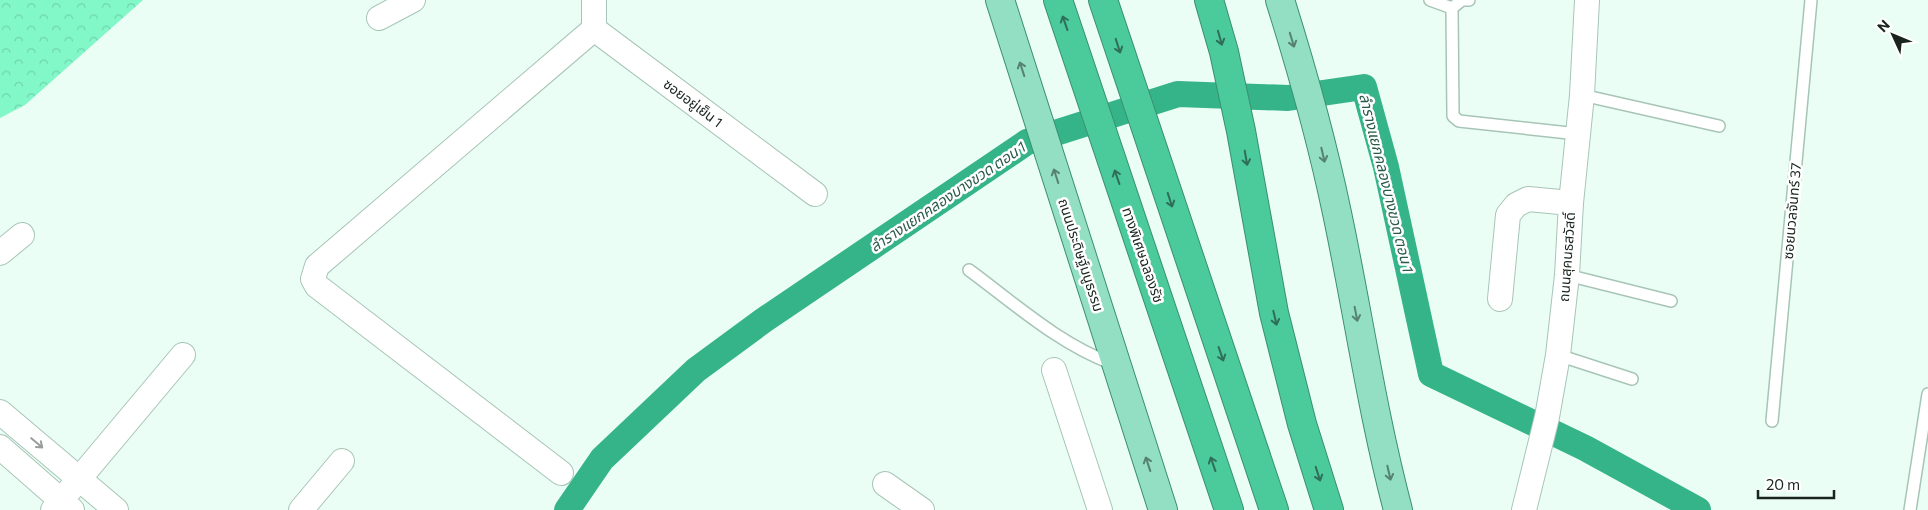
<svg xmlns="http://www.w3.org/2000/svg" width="1928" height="510" font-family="Commissioner,'Noto Sans Thai',sans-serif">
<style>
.park{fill:url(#park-crowns)}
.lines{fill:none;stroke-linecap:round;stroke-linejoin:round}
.canal{stroke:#36b489;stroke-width:26}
.service-casing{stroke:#a7c5b7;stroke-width:14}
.minor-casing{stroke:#a7c5b7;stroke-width:26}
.primary-casing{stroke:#3a9070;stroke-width:30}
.motorway-casing{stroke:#3a9070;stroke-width:30}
.service{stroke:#fff;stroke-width:11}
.minor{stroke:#fff;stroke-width:24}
.primary{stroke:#93dfc4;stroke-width:28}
.motorway{stroke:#4bca9c;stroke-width:28}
.oneway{stroke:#306f57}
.oneway2{stroke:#568272}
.oneway3{stroke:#989c9a}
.labels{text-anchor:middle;stroke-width:5;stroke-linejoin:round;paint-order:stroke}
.street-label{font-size:14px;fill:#19241f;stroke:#fff}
.water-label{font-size:15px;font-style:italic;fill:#2a5b48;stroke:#fff}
</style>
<defs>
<pattern id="park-crowns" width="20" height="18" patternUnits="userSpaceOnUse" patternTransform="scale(1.25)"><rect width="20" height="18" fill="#82f8c9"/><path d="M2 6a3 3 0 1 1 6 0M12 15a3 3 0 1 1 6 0" fill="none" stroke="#70d4ac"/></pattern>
</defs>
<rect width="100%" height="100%" fill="#ebfef5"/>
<!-- park -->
<path class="park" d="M0,0H143L25,105L0,118Z"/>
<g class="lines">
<!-- canal -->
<path class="canal" d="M567,510L602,459L696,370L764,320L1027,142L1178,94L1288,98L1364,87L1386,167L1431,374L1585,448L1698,510"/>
<defs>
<path id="service" d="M1430,0L1452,8
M1469,0H1462L1452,8L1453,116L1459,121L1578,134
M1582,95L1719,126
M969,270C1015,304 1059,344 1113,364
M1567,275L1671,301
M1558,355L1632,379
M1772,421L1811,0
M1910,510L1928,394"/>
<path id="minor" d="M594,0V29L815,194
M379,18L413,0
M0,253L22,235
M1500,299L1508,215L1516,205L1528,199L1571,203
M1054,370L1100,510
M0,412L116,510
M0,447L72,510
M561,473L317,286L313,279L317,266L594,29
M885,484L922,510
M53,510L183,355
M301,510L342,461
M1524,510L1547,417L1558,355L1567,275L1571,203L1582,95L1587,0"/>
<path id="primary" d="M1000,0L1163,510
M1280,0C1302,70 1322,141 1337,213C1358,312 1372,412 1398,510"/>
<path id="motorway" d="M1058,0L1229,510
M1103,0L1274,510
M1209,0L1224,52L1241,131L1274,313L1302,424L1329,510"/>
</defs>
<!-- service casing -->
<use href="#service" class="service-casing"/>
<!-- minor casing -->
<use href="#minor" class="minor-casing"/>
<!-- primary casing -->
<use href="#primary" class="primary-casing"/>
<!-- motorway casing -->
<use href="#motorway" class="motorway-casing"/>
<!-- service -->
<use href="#service" class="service"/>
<!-- minor -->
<use href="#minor" class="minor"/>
<!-- primary -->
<use href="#primary" class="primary"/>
<!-- motorway -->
<use href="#motorway" class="motorway"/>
</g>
<!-- one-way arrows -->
<defs><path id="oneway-shaft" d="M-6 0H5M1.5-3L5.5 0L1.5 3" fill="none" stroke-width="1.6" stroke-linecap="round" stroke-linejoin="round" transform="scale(1.25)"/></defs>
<g class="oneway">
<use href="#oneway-shaft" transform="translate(1065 23) rotate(-109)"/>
<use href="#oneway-shaft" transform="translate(1220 38) rotate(74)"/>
<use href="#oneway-shaft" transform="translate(1118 46) rotate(72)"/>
<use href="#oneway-shaft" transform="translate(1246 158) rotate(80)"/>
<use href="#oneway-shaft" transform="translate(1117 177) rotate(-109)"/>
<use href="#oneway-shaft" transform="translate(1170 200) rotate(72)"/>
<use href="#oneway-shaft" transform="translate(1275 318) rotate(77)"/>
<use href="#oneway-shaft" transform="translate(1221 354) rotate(71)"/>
<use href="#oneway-shaft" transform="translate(1213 464) rotate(-109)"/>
<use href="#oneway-shaft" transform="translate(1318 474) rotate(72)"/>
</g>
<g class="oneway2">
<use href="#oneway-shaft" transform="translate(1292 40) rotate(73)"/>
<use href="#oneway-shaft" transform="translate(1022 69) rotate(-108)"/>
<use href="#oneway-shaft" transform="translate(1323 155) rotate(77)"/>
<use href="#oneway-shaft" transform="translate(1056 176) rotate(-108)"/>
<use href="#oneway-shaft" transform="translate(1356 314) rotate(79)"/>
<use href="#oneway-shaft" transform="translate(1148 464) rotate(-108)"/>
<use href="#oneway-shaft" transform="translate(1389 473) rotate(77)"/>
</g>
<use class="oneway3" href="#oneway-shaft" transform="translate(37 443) rotate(40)"/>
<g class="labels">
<!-- street labels -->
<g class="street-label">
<text transform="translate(693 103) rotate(37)" y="5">ซอยอยู่เย็น 1</text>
<text transform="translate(1792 211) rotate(-85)" y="5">ซอยนวลจันทร์ 37</text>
<text transform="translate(1081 255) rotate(72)" y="5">ถนนประดิษฐ์มนูธรรม</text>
<text transform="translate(1143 255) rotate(71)" y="5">ทางพิเศษฉลองรัช</text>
<text transform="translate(1567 257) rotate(-86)" y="5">ถนนสุคนธสวัสดิ์</text>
</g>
<!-- water labels -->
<g class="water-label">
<text transform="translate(1386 183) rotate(76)" y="5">ลำรางแยกคลองบางขวด ตอน 1</text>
<text transform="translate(948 197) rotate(-34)" y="5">ลำรางแยกคลองบางขวด ตอน 1</text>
</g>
</g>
<!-- north arrow -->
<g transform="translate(1893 35) rotate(314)" stroke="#ffffff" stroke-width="4" paint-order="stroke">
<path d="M0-4L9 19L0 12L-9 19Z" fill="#19241f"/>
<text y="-8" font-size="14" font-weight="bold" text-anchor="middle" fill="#19241f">N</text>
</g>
<!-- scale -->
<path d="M1758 490v8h76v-8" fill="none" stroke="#19241f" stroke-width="2.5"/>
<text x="1766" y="490" font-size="15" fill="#19241f" stroke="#ffffff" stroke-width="4" paint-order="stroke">20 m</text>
</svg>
